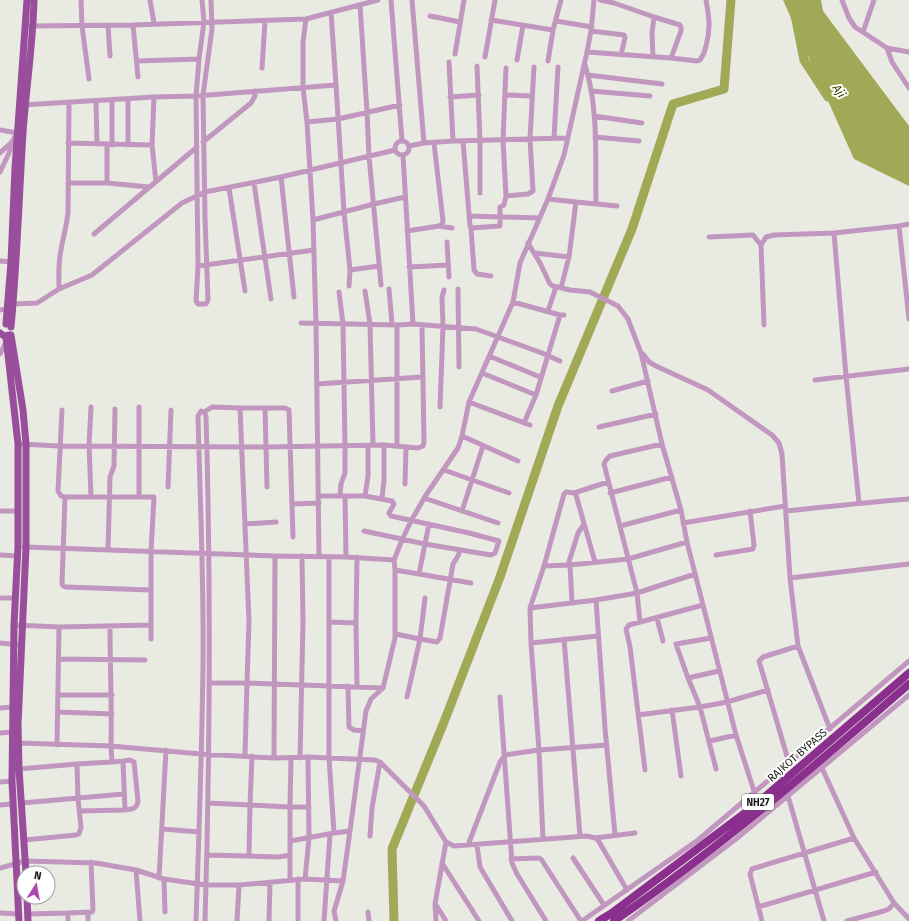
<svg xmlns="http://www.w3.org/2000/svg" width="909" height="921" font-family="'Fira Sans',sans-serif">
<style>
.water{fill:#a1a956}
.lines{fill:none;stroke-linecap:round;stroke-linejoin:round}
.river{stroke:#a1a956;stroke-width:9}
.minor{stroke:#c197c0;stroke-width:5}
.major{stroke:#994e9b;stroke-width:7}
.highway{stroke:#8a2f8d;stroke-width:8}
.labels{text-anchor:middle;stroke-width:4;stroke-linejoin:round;paint-order:stroke}
.shield{fill:#fff;stroke:#5f5f5d;stroke-width:1}
.shield-label{font-size:10px;font-weight:bold;fill:#1a1a18}
.street-label{font-size:11px;fill:#1a1a18;stroke:#fff}
.water-label{font-size:12px;font-style:italic;fill:#3f4300;stroke:#fff}
</style>
<rect width="100%" height="100%" fill="#e9eae2"/>
<!-- water -->
<path class="water" d="M783,0H821L823,11L909,126V186L854,159Z"/>
<g class="lines">
<!-- river -->
<path class="river" d="M792,0L804,60L828,97
M394,921L392,849L444,722L500,577L558,406L632,229L673,104L724,89L731,0"/>
<!-- minor -->
<path class="minor" d="M81,0L82,26L89,79
M150,0L154,23
M202,0L204,22L199,59L196,96L198,266L196,301L198,304H206L208,300L205,217L203,95L212,29L211,0
M391,0L402,141
M412,0L424,143
M600,0L614,3L654,17L680,25L681,27V31L671,58
M842,0L849,18L855,27L887,48L909,52
M360,5L367,112L369,156L381,285
M331,12L336,85
M430,16L460,22
M306,19L303,42V87L307,122L313,220L316,324L319,556
M491,20L553,30
M556,21L592,27
M108,25L110,56
M133,25L138,77
M25,26L133,25L306,19L378,0
M591,31L624,35L625,38L621,55
M863,32L874,0
M887,48L892,62L909,88
M587,52L671,58L697,61L700,60C703,56 705,51 706,46C711,28 709,17 706,0
M455,54L464,0
M485,57L495,0
M653,57L652,33L654,17
M517,60L523,25
M137,61L199,59
M548,61L553,30L561,0
M449,62L453,141
M585,65C599,109 595,158 596,204
M477,66L480,141V193
M262,68L265,21
M588,75L662,84
M591,91L650,96
M505,95L531,96
M154,97L152,145L156,182
M450,97L479,95
M128,99V145
M96,101L97,144
M22,105L154,97L196,96L336,85L344,212L350,270L349,286
M594,116L642,123
M307,122L338,119L400,105
M0,130L17,133L12,142L0,153
M595,137L639,141
M554,138L558,67
M395 148a7 7 0 1 1 14 0a7 7 0 1 1-14 0Z
M463,141L470,226L471,228L474,270L477,274L491,276
M203,142L251,103L255,96V91
M68,143L152,145
M107,144V183
M112,145V100
M409,146L424,143L453,141L568,138
M403,155L413,324
M0,172L9,153L12,143
M281,177L294,297
M68,183H107L149,187
M254,183L271,299
M229,188L245,291
M506,196L528,194L533,191L530,139L534,67
M548,199L576,202L569,257L561,288
M576,202L617,206
M469,216L540,218
M313,220L374,204L405,197
M439,226L452,228
M899,226L909,224
M471,228L500,226V207L504,205L506,196L503,140L506,68
M407,231L439,226L442,224L443,221L434,143
M834,233L846,376L859,503
M94,234L197,147
M709,237L753,235L761,245
M447,242L449,277
M528,243L540,263L550,284L553,286L570,290L590,292L618,306L628,319L641,353L662,444L681,510L687,542L736,735L754,791
M535,253L569,257
M0,261L13,262
M198,266L314,250
M409,267L448,265
M350,270L379,266
M59,289C59,276 58,263 61,250C63,237 67,225 68,212L69,103
M389,289L392,324
M458,289L459,367
M365,291L370,324L373,445
M339,292L343,324L345,446V473L341,484L340,496
M513,302L560,315H564
M13,304L37,303L59,289L92,275L182,203L205,192L281,177L395,150
M0,310L7,309
M548,311L556,287
M301,323L397,325L413,324L476,329L542,353L560,361
M764,325L761,245L766,237L774,235L834,233L899,226L909,319
M0,354L6,342
M643,354L649,362L656,366L708,390L772,435L779,443L782,454L790,578L798,646L830,729
M489,356L540,377
M482,373L536,395
M815,380L909,369
M317,384L422,377
M612,391L648,381
M469,402L530,425
M91,407L89,445L91,497
M139,407V497
M440,407L443,326L442,297L444,290
M240,408L249,621L247,683L383,688
M265,408L267,487
M204,412L212,407L240,408H285L289,410L293,537
M524,423L536,395L560,315
M599,427L656,414
M462,436L518,461
M18,444L60,446L265,447L384,445L418,448L423,446L424,442L422,325
M397,446V325
M444,470L509,493
M405,484L406,447
M168,487L171,410
M574,493L608,482
M610,493L672,477
M319,496H365L392,501L394,504L389,513L391,516L469,533L499,541L495,553L491,555L425,544L364,531
M345,496L346,557
M365,496L368,476V446
M65,497L62,584L63,586L66,587L151,590
M382,498L384,480V445
M424,498L498,523
M292,504L319,503
M0,511H18
M462,511L483,446
M786,511C827,507 868,502 909,499
M683,523L785,506
M245,524L276,522
M620,526L681,510
M24,547L275,556L346,557L394,560
M108,550L110,477L114,466L115,409
M0,555L17,556
M716,555L753,549L754,545L750,511
M357,557L356,623L357,687
M568,565L578,533L584,524
M544,566L570,565
M395,570L419,574L429,524
M419,574L471,583
M790,578L909,564
M0,598H15
M425,598L420,639L437,642L440,638L453,564L458,556L460,550
M596,600L605,728L615,835
M572,602L570,565L628,559L687,542
M530,608L544,566L564,494L566,492L574,493L576,495L595,562
M657,618L663,641
M330,622L356,623
M640,622L637,593L604,464L606,460L610,456L662,444
M14,625L59,627L151,625V552L154,497H65L61,496L58,491L62,410
M151,625V639
M396,634L420,639L407,697
M711,638L676,644L688,678L700,707L716,769
M564,639L580,836
M0,643L22,645
M531,643L530,608L596,600L637,593L695,574
M59,659L145,660
M688,678L719,671
M209,683H247L245,755
M348,686L349,727L354,730L363,731
M58,695H112
M500,697L512,863L517,874L546,921
M0,708L13,707
M672,710L681,776
M58,712L112,714
M638,715L700,707L727,702L768,690
M0,733L12,732
M710,741L736,735
M18,743L111,746C112,706 110,666 110,626
M57,745L59,627
M308,757L309,838L305,879L343,881L334,911L336,921
M274,758L275,556
M291,758L290,807H309
M300,758L303,622L302,556
M123,761L130,760L134,762L138,801C137,809 132,809 125,810
M789,763L759,661L763,657L798,646
M822,768L854,838L894,903L909,919
M19,769L77,764
M645,770L630,647L626,629L629,625L703,605
M0,782L12,781
M788,796L824,921
M22,803L124,794
M208,803L290,807V880
M0,805L12,804
M79,811L125,810L123,761L112,762
M163,829L199,832
M334,833L350,831L366,711L371,699L383,688L395,638V570L394,560L402,540L411,521L426,495L458,448L462,436L469,402L513,302L520,263L548,199L564,155L587,52L591,31L594,0
M370,836L372,808L380,762
M595,838L598,840L627,890
M543,839L539,750L531,643L598,636
M24,840L76,835L79,834L81,827L78,799L77,764L112,762L111,746L201,754L274,758L308,757L375,760L380,762L424,806L446,842L454,846L587,836L595,838L635,833
M290,841L334,833L329,758V557
M468,845L500,762L505,755L539,750L607,745
M477,845L480,867L512,921
M207,855L279,857L290,855
M249,856L250,805L252,756
M573,858L604,905
M511,859L538,858L541,859L581,921
M442,863L479,921
M0,868L25,861L96,863L136,870L164,879L206,885H239L305,879
M136,870L140,921
M159,878L166,750
M164,879L165,912
M343,881L350,831
M436,905L446,921
M758,907L876,872
M88,912V921
M368,912L369,921
M0,913L19,914
M28,914L68,913
M68,921V913L92,912L93,910L91,862
M196,921C199,835 202,750 203,664C204,581 200,499 198,416L201,411L204,412L206,416C211,584 210,753 205,921
M237,921L239,885
M269,921L270,882
M298,921V879
M324,921L330,834
M436,921L435,904L446,842
M582,921L698,840L909,661
M628,921L736,839L909,695
M762,921L750,874L752,869L854,838
M847,921L884,911L889,909L894,903"/>
<!-- major -->
<path class="major" d="M6,324L11,262L15,168L27,0
M11,327C17,262 19,197 23,133C26,88 33,45 34,0
M0,333L4,336L10,335
M11,335L23,410L26,444V547L18,725L19,769L26,873
M6,337L18,444V546L14,625L12,781L19,921
M27,897L28,921"/>
<!-- highway -->
<path class="highway" d="M599,921L612,913L753,807L909,673
M614,921C718,849 814,767 909,684"/>
</g>
<g class="labels">
<!-- shield labels -->
<rect class="shield" x="742" y="794" width="32" height="16" rx="3"/>
<g class="shield-label">
<text x="758" y="806">NH27</text>
</g>
<!-- street labels -->
<g class="street-label">
<text transform="translate(797 755) rotate(-41)" y="4">RAJKOT BYPASS</text>
</g>
<!-- water labels -->
<g class="water-label">
<text transform="translate(839 91) rotate(56)" y="4">Aji</text>
</g>
</g>
<!-- north arrow -->
<g transform="translate(36 885) rotate(11)"><circle r="19" fill="#ffffff" stroke="#a3a3a3"/>
<path d="M0-3L7 15L0 10L-7 15Z" fill="#ad49af"/>
<text y="-6" font-size="11" font-weight="bold" text-anchor="middle" fill="#1a1a18">N</text>
</g>
</svg>
